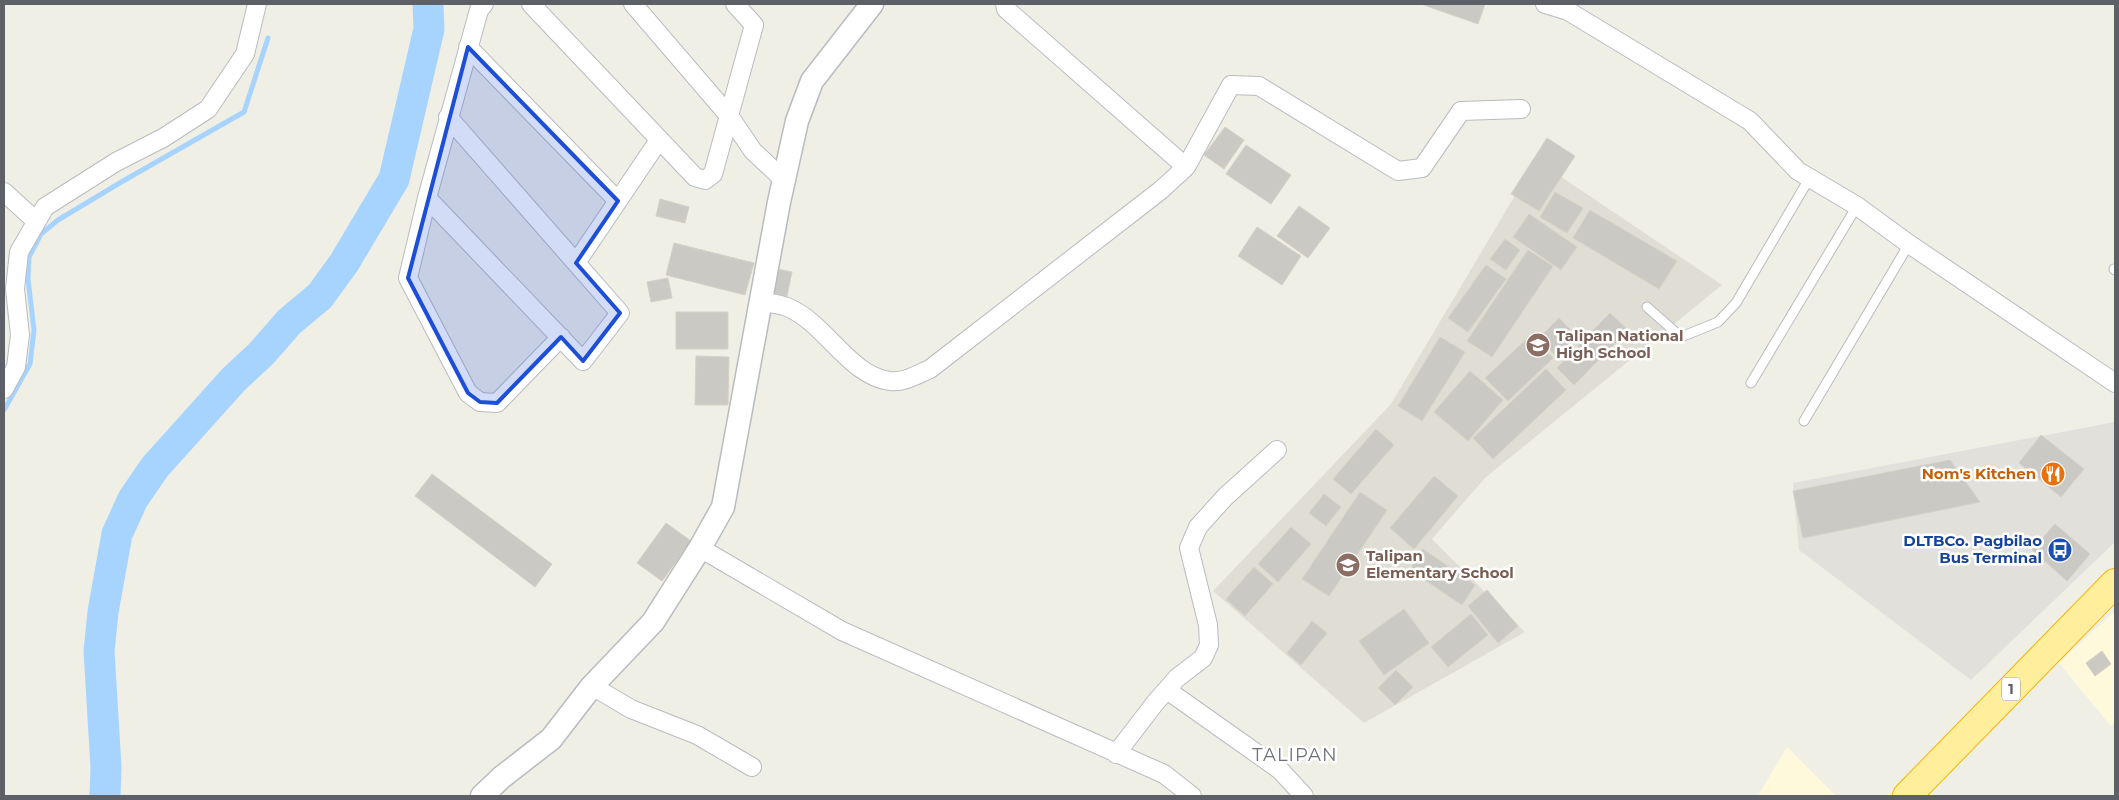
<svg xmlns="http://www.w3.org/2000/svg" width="2119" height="800" font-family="Montserrat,sans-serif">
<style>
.commercial{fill:#fff9dc}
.industrial{fill:#e1e0da}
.education{fill:#e0ded4}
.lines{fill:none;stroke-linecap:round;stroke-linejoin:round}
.stream{stroke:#a7d4ff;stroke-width:5}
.river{stroke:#a7d4ff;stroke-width:31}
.building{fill:#cbc9c3;stroke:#d5d1c4}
.service-casing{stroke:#b8bbc0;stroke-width:11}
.minor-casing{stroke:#b8bbc0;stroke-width:20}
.tertiary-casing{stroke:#b8bbc0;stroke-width:25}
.trunk-casing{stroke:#f6b600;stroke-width:30}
.service{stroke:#fff;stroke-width:9}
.minor{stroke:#fff;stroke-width:18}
.tertiary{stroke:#fff;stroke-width:22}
.trunk{stroke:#ffef9d;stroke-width:28}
.marked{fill:#1d4ed8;fill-opacity:0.2;stroke:#1d4ed8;stroke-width:4;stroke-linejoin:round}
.labels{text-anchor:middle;stroke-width:5;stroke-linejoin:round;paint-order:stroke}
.shield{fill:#fff;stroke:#8e9095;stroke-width:1}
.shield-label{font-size:14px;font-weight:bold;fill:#5d6167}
.education-label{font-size:15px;font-weight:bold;fill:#785e54;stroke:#fff;text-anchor:start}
.food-label{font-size:15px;font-weight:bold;fill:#c56008;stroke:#fff;text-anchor:end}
.transit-label{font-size:15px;font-weight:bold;fill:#164399;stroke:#fff;text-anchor:end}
.quarter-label{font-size:18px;letter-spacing:1px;fill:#6e7379;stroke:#fff}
</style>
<rect width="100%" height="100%" fill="#f0efe6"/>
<!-- commercial -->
<path class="commercial" d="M2113,613L2115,616V722L2111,726L2059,663Z
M1787,747L1836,796H1758Z"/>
<!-- industrial -->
<path class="industrial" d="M2115,422V542L1971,680L1799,550L1793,483Z"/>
<!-- education -->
<path class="education" d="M1536,160L1722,285L1485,478L1432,539L1525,632L1364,723L1213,591L1391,404Z"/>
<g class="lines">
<!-- stream -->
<path class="stream" d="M4,410L30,364L34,330L28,279L29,257L41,234L58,220L123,181L244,112L268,38"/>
<!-- river -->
<path class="river" d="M105,796L106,767L99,651L103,612L117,534L133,499L155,467L234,379L261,354L289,322L320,296L344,263L394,179L429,29L428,4"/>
</g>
<!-- building -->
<path class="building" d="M1421,4H1485L1478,24Z
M1225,127L1244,140L1224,169L1204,155Z
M1547,138L1575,156L1539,211L1511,194Z
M1246,145L1291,175L1271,204L1226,174Z
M1555,192L1583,208L1567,233L1540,217Z
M660,199L689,207L685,223L656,216Z
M1299,206L1330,228L1308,258L1277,236Z
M1590,210L1677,261L1659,289L1573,238Z
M1529,214L1577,247L1561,270L1513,237Z
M1257,227L1301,256L1282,285L1238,256Z
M1505,239L1520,250L1506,270L1490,259Z
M674,243L754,263L745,295L666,275Z
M1528,250L1553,266L1492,357L1467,341Z
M1486,265L1506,279L1468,332L1448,318Z
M772,268L792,272L787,296L766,292Z
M668,278L672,298L651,302L647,282Z
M676,312H728V349H676Z
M1610,313L1628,330L1574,385L1557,368Z
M1559,318L1577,336L1557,357L1539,338Z
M1531,335L1553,358L1508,401L1485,378Z
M1440,337L1465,352L1422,421L1398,406Z
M696,356L729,357L728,405H695Z
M1546,369L1566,390L1493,459L1473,438Z
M1470,371L1503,400L1468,441L1434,412Z
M1376,429L1394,445L1351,494L1333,479Z
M2041,435L2084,469L2061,497L2019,463Z
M1950,460L1980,502L1803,538L1793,491Z
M432,474L552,564L535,587L415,496Z
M1434,476L1458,496L1414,549L1390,528Z
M1360,492L1387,510L1329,596L1302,579Z
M1324,494L1341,507L1326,526L1309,513Z
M666,523L691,541L662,581L637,563Z
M2055,524L2090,554L2067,581L2032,550Z
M1291,527L1311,544L1278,582L1258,564Z
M1423,549L1475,585L1462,605L1410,570Z
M1254,567L1273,584L1245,616L1226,599Z
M1487,590L1518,626L1498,643L1468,606Z
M1404,609L1429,643L1384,675L1359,641Z
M1471,614L1488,635L1448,667L1431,647Z
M1312,621L1327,633L1301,665L1287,653Z
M2102,651L2111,664L2095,676L2086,663Z
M1396,670L1413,687L1395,705L1378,688Z"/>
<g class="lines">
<defs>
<path id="service" d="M2114,269L2115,270
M1647,307L1681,337L1718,322L1736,303L1809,179
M1751,383L1857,206
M1804,421L1909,244"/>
<path id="minor" d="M531,4L695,177L705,180L713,174L754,25L735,4
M633,4L730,117L753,151L784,180
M1545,4L1568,11L1750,121L1798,171L1857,206L1909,244L2115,383
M468,47L618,201
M448,117L620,313L583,361L427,198L479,10L484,4
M1186,167L1231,85L1259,86L1398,171L1422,168L1461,111L1521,109
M4,192L36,221
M427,198L408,278L468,393L480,402L497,403L561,337
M576,263L659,140
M761,302C769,303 779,304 787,307C825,322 849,376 890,381C904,383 918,374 930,369L1161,190L1186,167L1006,9L1005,4
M4,389L16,367L20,335L15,289L19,252L45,207L116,162L163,138L208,109L245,54L257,4
M700,548L842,631L1164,774L1192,796
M592,686L631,709L697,735L752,767
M1167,690L1280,770L1304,796
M1116,754L1155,703L1177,678L1203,658L1209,645L1208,625L1189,548L1198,527L1225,497L1277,450"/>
<path id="tertiary" d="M482,796L502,777L551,739L592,686L653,622L700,548L723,507L779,202L797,121L812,81L872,4"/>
<path id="trunk" d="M1907,796L2115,583"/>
</defs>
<!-- service casing -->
<use href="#service" class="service-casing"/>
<!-- minor casing -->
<use href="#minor" class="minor-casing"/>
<!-- tertiary casing -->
<use href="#tertiary" class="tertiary-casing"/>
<!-- trunk casing -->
<use href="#trunk" class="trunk-casing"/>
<!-- service -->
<use href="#service" class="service"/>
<!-- minor -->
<use href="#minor" class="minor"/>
<!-- tertiary -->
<use href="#tertiary" class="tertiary"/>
<!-- trunk -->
<use href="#trunk" class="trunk"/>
</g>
<!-- marked area -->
<path class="marked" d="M468,47L618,201L576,263L620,313L583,361L561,337L497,403L480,402L468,393L408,278Z"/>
<!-- icons -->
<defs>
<symbol id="school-disc" viewBox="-11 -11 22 22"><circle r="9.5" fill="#8d6e63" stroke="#fff"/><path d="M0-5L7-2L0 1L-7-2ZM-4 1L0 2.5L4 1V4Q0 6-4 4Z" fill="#fff"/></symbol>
<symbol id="restaurant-disc" viewBox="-11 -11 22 22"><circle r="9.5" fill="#e8710a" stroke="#fff"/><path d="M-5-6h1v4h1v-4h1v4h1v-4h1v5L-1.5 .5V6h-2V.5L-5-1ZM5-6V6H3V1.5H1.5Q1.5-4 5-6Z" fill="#fff"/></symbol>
<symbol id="bus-disc" viewBox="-11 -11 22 22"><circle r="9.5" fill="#1a4fb4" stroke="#fff"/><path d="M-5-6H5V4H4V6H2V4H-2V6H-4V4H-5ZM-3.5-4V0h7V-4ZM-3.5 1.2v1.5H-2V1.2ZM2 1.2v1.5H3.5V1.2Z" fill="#fff"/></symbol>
</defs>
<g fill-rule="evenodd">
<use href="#school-disc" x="1524" y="331" width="28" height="28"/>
<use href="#restaurant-disc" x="2039" y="460" width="28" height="28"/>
<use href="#bus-disc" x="2046" y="536" width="28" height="28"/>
<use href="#school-disc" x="1334" y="551" width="28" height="28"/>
</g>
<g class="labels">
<!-- shield labels -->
<rect class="shield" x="2002" y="677.5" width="18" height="23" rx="4"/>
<g class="shield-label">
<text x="2011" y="694">1</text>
</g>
<!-- education labels -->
<g class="education-label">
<text x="1556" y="341">Talipan National<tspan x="1556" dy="17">High School</tspan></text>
<text x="1366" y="561">Talipan<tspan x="1366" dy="17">Elementary School</tspan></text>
</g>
<!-- food labels -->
<g class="food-label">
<text x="2036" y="479">Nom's Kitchen</text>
</g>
<!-- transit labels -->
<g class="transit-label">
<text x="2042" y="546">DLTBCo. Pagbilao<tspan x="2042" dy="17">Bus Terminal</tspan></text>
</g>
<!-- quarter labels -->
<g class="quarter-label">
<text x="1295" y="761">TALIPAN</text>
</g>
</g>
<!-- border -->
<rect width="2119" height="800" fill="none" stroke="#5d6167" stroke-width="10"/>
</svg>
